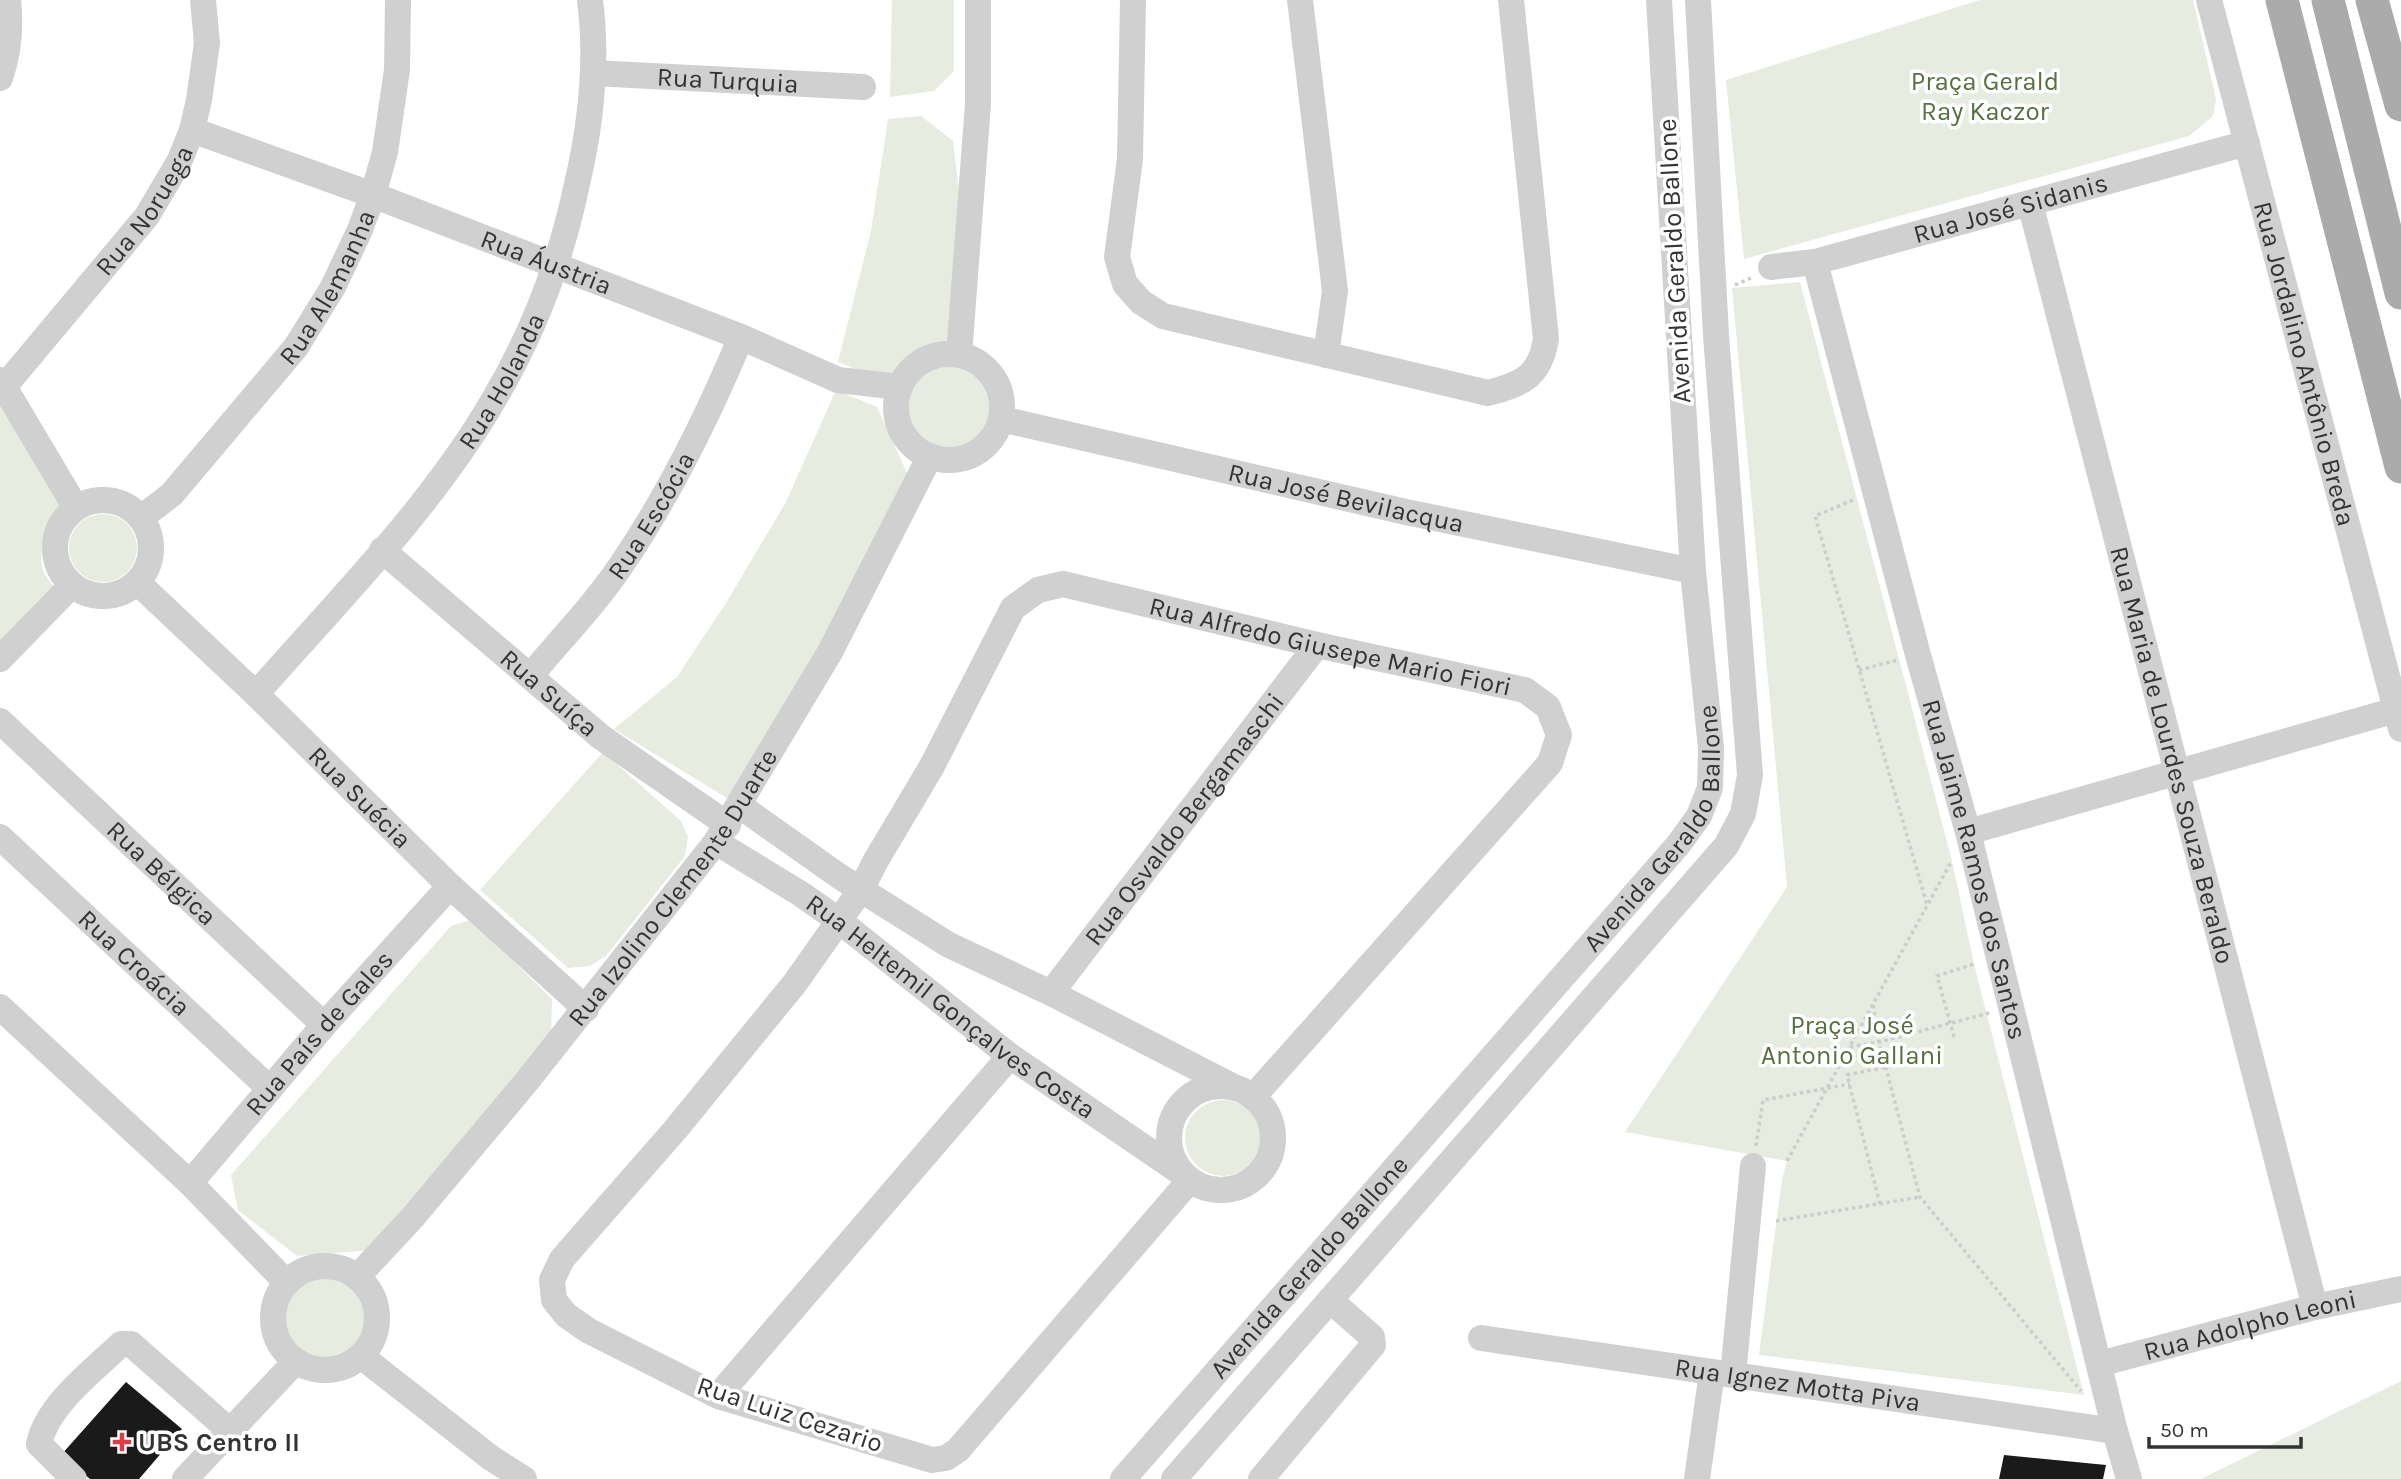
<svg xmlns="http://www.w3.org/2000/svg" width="2401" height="1479" font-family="Karla,sans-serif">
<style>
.green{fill:#e6ecdf}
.building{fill:#1a1a1a}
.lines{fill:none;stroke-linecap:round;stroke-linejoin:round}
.path{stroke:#cdcdcd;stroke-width:3.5;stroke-dasharray:3.5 3.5;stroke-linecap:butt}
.minor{stroke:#d0d0d0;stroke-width:26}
.major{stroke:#ababab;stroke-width:33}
.poi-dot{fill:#e63946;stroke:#fff;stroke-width:2.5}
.labels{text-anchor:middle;stroke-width:7;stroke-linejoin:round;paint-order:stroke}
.street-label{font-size:26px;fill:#333;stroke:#fff}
.park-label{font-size:26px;fill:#56703f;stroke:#fff}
.poi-label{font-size:26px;font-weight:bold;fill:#333;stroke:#fff;text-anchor:start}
</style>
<rect width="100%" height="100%" fill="#fff"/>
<!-- green -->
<path class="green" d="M892,0H954V71L934,91L890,97Z
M1980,0H2193L2216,99L2213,116L2189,136L1744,259L1726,80Z
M921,116L953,141L967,259L947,354C925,357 911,368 900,387L838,362L871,231L888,119Z
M1800,282L1952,861L1974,964L2084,1395L1759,1355L1782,1179L1787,1161L1625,1132L1787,887L1732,288Z
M909 407a40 40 0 1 1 80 0a40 40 0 1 1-80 0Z
M836,390L877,407L907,473L740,806L614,729L677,677L726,603L786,502Z
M0,401L61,507C49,525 35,551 44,573C47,578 52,584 55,588L0,642Z
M69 548a34 34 0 1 1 68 0a34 34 0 1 1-68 0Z
M603,752L681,821L688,837L685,856L606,956L590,966L568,968L480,890Z
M471,920L552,999L551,1037L371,1250L297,1256L238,1210L231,1175L451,926Z
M1185 1138a38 38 0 1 1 76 0a38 38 0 1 1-76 0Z
M283 1317a43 43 0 1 1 86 0a43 43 0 1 1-86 0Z
M2401,1381V1479H2201Z"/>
<!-- building -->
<path class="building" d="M126,1382L182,1429L139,1479H90L61,1455Z
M2004,1455L2106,1465L2103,1479H1999Z"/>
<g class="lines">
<!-- path -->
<path class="path" d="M1735,285L1751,278
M1853,500L1815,516L1927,905
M1859,670L1898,660
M1873,1005L1879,1042L1920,1197L2081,1391
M1954,1037L1937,976L1974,964
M1850,1047L1879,1042L1989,1013
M1756,1146L1763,1100L1850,1084
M1787,1161L1951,862
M1880,1204L1847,1075L1896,1065
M1776,1221L1920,1197"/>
<!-- minor -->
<g class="minor">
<path d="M1133,0L1130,159L1117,257L1125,284L1141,302L1163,316L1488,393C1523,384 1540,376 1546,339L1511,0"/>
<path d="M1300,0L1335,291L1326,355"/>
<path id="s1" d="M2209,0L2401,729"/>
<path id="s2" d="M593,73L863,87"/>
<path d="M0,78C9,52 11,27 8,0"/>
<path id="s3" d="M192,130L373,195L741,337L838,380L900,387"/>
<path id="s4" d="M2030,203L2315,1307"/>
<path id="s5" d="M1815,262L1918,655L1968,832L2115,1431L2129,1479"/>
<path id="s6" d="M1771,267L1815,262L2247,143"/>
<circle cx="949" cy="407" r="53"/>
<path d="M959,355L978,104V0"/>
<path d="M0,380L76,508"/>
<path id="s7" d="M4,387L147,216L180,160L192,130L199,100L207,43L203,0"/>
<path id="s8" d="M1001,419L1406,512L1693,571"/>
<circle cx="103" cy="548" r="48"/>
<path id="s9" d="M141,518L172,494L296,347L333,287L359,232L373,195L385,152L397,70L398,0"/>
<path id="s10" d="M382,550L601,737L728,825"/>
<path id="s11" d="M137,582L256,694L450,886L586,1009"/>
<path d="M0,659L72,585"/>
<path id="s12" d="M531,675C561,639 596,603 622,564C671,492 708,416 741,337"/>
<path id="s13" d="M256,694C336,603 432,506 493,401C533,334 561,260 577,184C591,124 598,62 590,0"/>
<path id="s14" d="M0,721L324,1025"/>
<path d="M740,806L839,876L949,945L1051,993L1236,1088"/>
<path d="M1968,832L2396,710"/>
<path id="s15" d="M0,837L270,1089"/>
<path id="s16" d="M716,842L801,894L838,920L1010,1056L1183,1174"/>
<path id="s17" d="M1051,993L1317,645"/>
<path d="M0,1007L190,1183L287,1283"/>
<circle cx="1221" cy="1138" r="52"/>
<path id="s18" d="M1190,1180L958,1450L946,1458L932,1460L718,1396L589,1331L566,1315L554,1300L552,1280L562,1259L675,1130L795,983L862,888L875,862L932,766L1013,608L1038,590L1063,584L1317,645L1525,690L1548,707L1559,735L1550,763L1253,1097"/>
<path id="s19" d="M190,1183L324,1025L450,886"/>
<circle cx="325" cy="1318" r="52"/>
<path id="s20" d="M357,1277L413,1217L527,1081L716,842L830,652L930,456"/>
<path id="s21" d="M1481,1338L2115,1431"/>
<path d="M361,1356L491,1458L524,1479"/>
<path id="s22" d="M2099,1364L2315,1307L2401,1289"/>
<path d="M1733,1375L1753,1166"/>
<path d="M718,1396L1010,1056"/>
<path d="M74,1479L39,1444C47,1405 93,1371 121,1344H131L230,1431"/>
<path d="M185,1479L296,1361"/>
<path id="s23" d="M1123,1479L1678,845L1699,816L1710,788L1711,748L1693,571L1659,0"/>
<path d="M1174,1479L1726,846L1743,814L1750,775L1716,335L1698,0"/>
<path d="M1261,1479L1373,1345L1372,1337L1330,1300"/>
<path d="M1697,1479L1712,1372"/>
</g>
<!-- major -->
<path class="major" d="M2282,0L2401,467
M2328,0L2401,293
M2372,0L2401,105"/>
</g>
<!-- markers -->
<path class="poi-dot" d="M118.5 1431.5h7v7h7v7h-7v7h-7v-7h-7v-7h7z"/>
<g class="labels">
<!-- street labels -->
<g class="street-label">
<text dy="9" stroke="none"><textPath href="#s2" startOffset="135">Rua Turquia</textPath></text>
<text dy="9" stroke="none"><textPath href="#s6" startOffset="247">Rua José Sidanis</textPath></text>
<text dy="9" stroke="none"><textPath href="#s7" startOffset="226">Rua Noruega</textPath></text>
<text transform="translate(1674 261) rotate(-93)" y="9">Avenida Geraldo Ballone</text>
<text dy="9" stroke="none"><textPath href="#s3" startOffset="378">Rua Áustria</textPath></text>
<text dy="9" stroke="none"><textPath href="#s9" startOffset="299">Rua Alemanha</textPath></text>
<text dy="9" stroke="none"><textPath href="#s1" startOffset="376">Rua Jordalino Antônio Breda</textPath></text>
<text dy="9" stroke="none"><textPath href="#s13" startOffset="399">Rua Holanda</textPath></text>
<text dy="9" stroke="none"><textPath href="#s8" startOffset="354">Rua José Bevilacqua</textPath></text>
<text dy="9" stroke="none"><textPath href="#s12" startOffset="200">Rua Escócia</textPath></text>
<text dy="9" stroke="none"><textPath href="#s18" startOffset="1970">Rua Alfredo Giusepe Mario Fiori</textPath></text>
<text dy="9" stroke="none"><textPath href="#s10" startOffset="220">Rua Suíça</textPath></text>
<text dy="9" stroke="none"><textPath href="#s4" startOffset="570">Rua Maria de Lourdes Souza Beraldo</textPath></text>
<text dy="9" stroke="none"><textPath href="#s11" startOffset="310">Rua Suécia</textPath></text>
<text dy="9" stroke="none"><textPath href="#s17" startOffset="219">Rua Osvaldo Bergamaschi</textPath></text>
<text dy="9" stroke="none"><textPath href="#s23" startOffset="849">Avenida Geraldo Ballone</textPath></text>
<text dy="9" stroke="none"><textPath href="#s5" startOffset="628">Rua Jaime Ramos dos Santos</textPath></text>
<text dy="9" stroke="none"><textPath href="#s14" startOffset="222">Rua Bélgica</textPath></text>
<text dy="9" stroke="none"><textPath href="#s20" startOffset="502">Rua Izolino Clemente Duarte</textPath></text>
<text dy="9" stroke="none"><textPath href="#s15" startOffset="184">Rua Croácia</textPath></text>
<text dy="9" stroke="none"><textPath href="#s16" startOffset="287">Rua Heltemil Gonçalves Costa</textPath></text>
<text dy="9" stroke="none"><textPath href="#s19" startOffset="198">Rua País de Gales</textPath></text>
<text dy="9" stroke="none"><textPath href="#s23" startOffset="282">Avenida Geraldo Ballone</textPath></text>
<text dy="9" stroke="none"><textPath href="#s22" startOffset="156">Rua Adolpho Leoni</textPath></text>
<text dy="9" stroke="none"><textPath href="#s21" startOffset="320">Rua Ignez Motta Piva</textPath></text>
<text transform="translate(790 1414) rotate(18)" y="9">Rua Luiz Cezario</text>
</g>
<!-- park labels -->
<g class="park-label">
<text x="1985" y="90">Praça Gerald<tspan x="1985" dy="30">Ray Kaczor</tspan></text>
<text x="1852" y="1034">Praça José<tspan x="1852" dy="30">Antonio Gallani</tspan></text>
</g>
<!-- poi labels -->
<g class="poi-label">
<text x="138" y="1451">UBS Centro II</text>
</g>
</g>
<!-- scale -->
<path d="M2149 1437v10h152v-10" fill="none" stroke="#333333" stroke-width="3.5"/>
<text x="2160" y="1437" font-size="21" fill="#333333" stroke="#ffffff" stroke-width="5" paint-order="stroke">50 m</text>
</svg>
